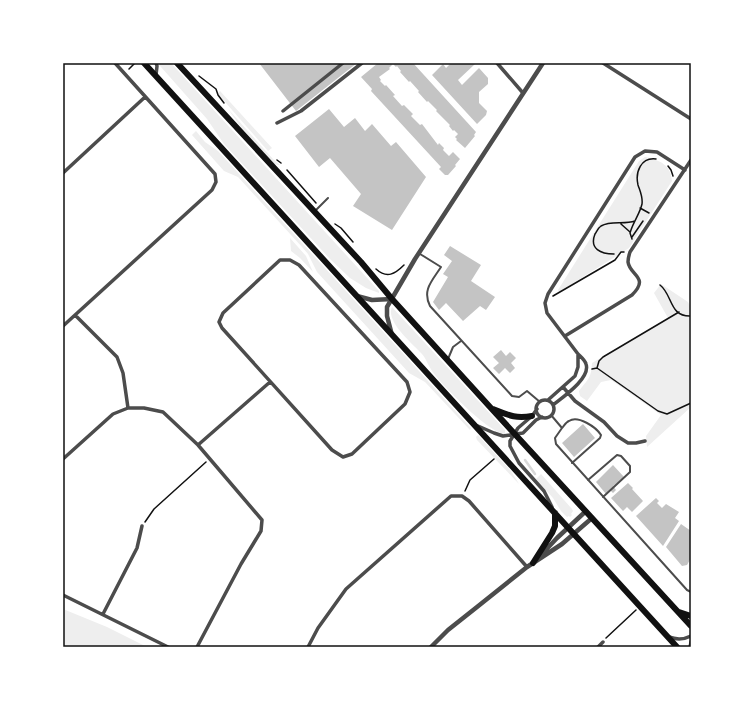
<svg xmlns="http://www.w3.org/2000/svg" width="754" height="710" font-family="'Roboto Serif',serif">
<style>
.green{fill:#eee}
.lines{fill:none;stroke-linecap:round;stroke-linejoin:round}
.stream{stroke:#d9d9d9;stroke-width:2.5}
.building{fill:#c4c4c4}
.path{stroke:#111;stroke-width:1.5}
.service{stroke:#4c4c4c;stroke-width:2}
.minor{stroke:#4c4c4c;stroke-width:3.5}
.tertiary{stroke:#4c4c4c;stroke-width:4.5}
.trunk{stroke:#111;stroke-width:6}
.neatline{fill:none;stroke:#111;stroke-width:1.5}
</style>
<rect width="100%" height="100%" fill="#fff"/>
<!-- green -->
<path class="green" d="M161,63H171L379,291V293L366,288L350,278L330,259L224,144L207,119L161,67L159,65Z
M220,91L272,148L268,151L218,94V93Z
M228,109L273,159L280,165H278L274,164L240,126Z
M196,131L205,142L218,151L231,165L471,428L470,430L425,382L409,373L317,272L308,254L302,247L238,177L224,171L192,135Z
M645,157C660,160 671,165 672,181L629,248L559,292L558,290L639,161Z
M290,238L306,256L313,272L300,258L291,251Z
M661,284L688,302L691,308V407L647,447L646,436L661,415L611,380L601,382L587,401L580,396L579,391C588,379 591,379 592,363L668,318L654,293Z
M392,307L505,430V434C489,433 445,388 435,375C429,368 427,360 422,354C413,344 385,321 392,307Z
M478,435L511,471L519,484L477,440L476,437Z
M541,474L572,509L573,511L571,514L572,515L570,517L569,516L567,517L561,511L553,498L536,479Z
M63,609L107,627L147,647H63Z"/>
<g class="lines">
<!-- stream -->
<path class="stream" d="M525,460L535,474"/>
</g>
<!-- building -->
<path class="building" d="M259,63H357L296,111Z
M378,63H413L476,132L474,135L475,136L465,148L456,140L457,139L455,137L458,134L454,130L453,131L449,126L450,125L436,111L437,110L428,101L427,102L418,92L419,91L410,81L409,82L400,72L401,71L397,66L396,67L393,64L389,68L390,69L379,77L381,80L380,81L385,86L386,85L395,95L393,96L402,106L404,105L413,114L411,116L420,125L422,124L438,145L439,143L444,148L443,150L449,156L453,152L460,159L455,165L456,166L448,175H445L439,169L441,167L371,91L372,89L361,77Z
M451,63H474L475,64L458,80L462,85L479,68L488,78V84L479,92V103L487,111L486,115L477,124L432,75L443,64L446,68Z
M329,109L344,127L355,118L365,131L372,124L391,146L396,142L426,177L392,230L353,206L361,194L330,158L319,167L295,136Z
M450,246L481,265L471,281L495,297L486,310L480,306L463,321L446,303L439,310L433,302L448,277L443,274L452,261L444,255Z
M501,350L506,356L510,352L516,358L511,363L515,368L510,373L505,368L499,374L493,368L499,363L493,357Z
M583,424L595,438L574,457L562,443Z
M613,465L624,477L613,486L616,490L613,493L610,490L606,494L596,482Z
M628,483L633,488L632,489L643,501L632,512L627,507L623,511L611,498Z
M656,498L659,501L657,503L662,508L666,504L679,512L675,518L679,521L663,546L636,516Z
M681,524L691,531V558L687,565L682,566L666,547Z"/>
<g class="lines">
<!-- path -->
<path class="path" d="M129,69L135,63
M199,76L216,89L218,95L224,103
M277,160L281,163
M668,166L671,170L673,176
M287,170L316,203
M640,208L649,213
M335,224L341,228L353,242
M621,224L630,232
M632,237L643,221
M632,239L630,233L631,230C634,221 640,213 642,204C643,197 640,191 638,185C635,172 641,157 656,159
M614,254C601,254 589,249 595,234C597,231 598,228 601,226C611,220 624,225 635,221
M376,269C387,279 395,274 404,265
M660,285C673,295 669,317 691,316
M553,296L615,260L621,252H624
M597,368L658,411L667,414L691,403
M592,369L597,368L599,361L603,357L679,312
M465,491L470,480L494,459
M145,522L154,509L206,462
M606,638L636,610"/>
<!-- service -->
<path class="service" d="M315,211L328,198
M420,254L441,267C432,281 422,290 430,306L512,396L519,397L527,391L540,402
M448,359L453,347L461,341
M551,415L562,428L555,438L556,444L687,590L691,592
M562,428C564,426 566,422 569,421C578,415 596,427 601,435L600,438L572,463
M588,480L617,455L621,456L630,466V472L603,497"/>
<!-- minor -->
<path class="minor" d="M156,63L157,66L156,75
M497,63L523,93
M603,63L691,119
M283,111L343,63
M277,123L301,111L362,63
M63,173L145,97
M280,260H290L299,265L407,382L410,392L405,404L352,454L343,457L332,450L222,328L219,322L223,313Z
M75,315L117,357L123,373L128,408
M63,326L212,190L216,182L215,174L115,63
M565,336L632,295C650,277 630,276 628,262C628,259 629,255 630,252L691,160
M563,387L575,401L604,422L617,436L628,443H636L645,441
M548,400L575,376L578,367V354
M536 409a9 9 0 1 1 18 0a9 9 0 1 1-18 0Z
M553,405C563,397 591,378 586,364C585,360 581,357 578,354L547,313L545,303L548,294L635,157L645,151L657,152L685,170
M537,409L532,416L518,428L510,441V446L519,463L544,491L552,507
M478,426L494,433L503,436L523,433L536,420L542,417
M198,445L270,382
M63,459L113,414L128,408H144L163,412L198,445L262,520L261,531L241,564L197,647
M63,595L168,647
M103,614L137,548L142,526
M669,637C677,640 683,640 691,636
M308,647L318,628L346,589L451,496H462L469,501L527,567
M598,647L603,642
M690,647L691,642"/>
<!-- tertiary -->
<path class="tertiary" d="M357,296L372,300L392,299
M392,335L387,316V307L415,259L543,63
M540,556L557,538L586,511
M431,647L448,630L477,607L527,567L562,544L592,518"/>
<!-- trunk -->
<path class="trunk" d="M144,63L677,647
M177,63L361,262L392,299L490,407L691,626
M493,409C508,415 515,419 532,416
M533,563L552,533L555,526V513
M679,612L691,616"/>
</g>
<!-- border -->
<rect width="754" height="710" fill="none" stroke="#ffffff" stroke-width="128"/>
<rect x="64" y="64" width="626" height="582" class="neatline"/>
</svg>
